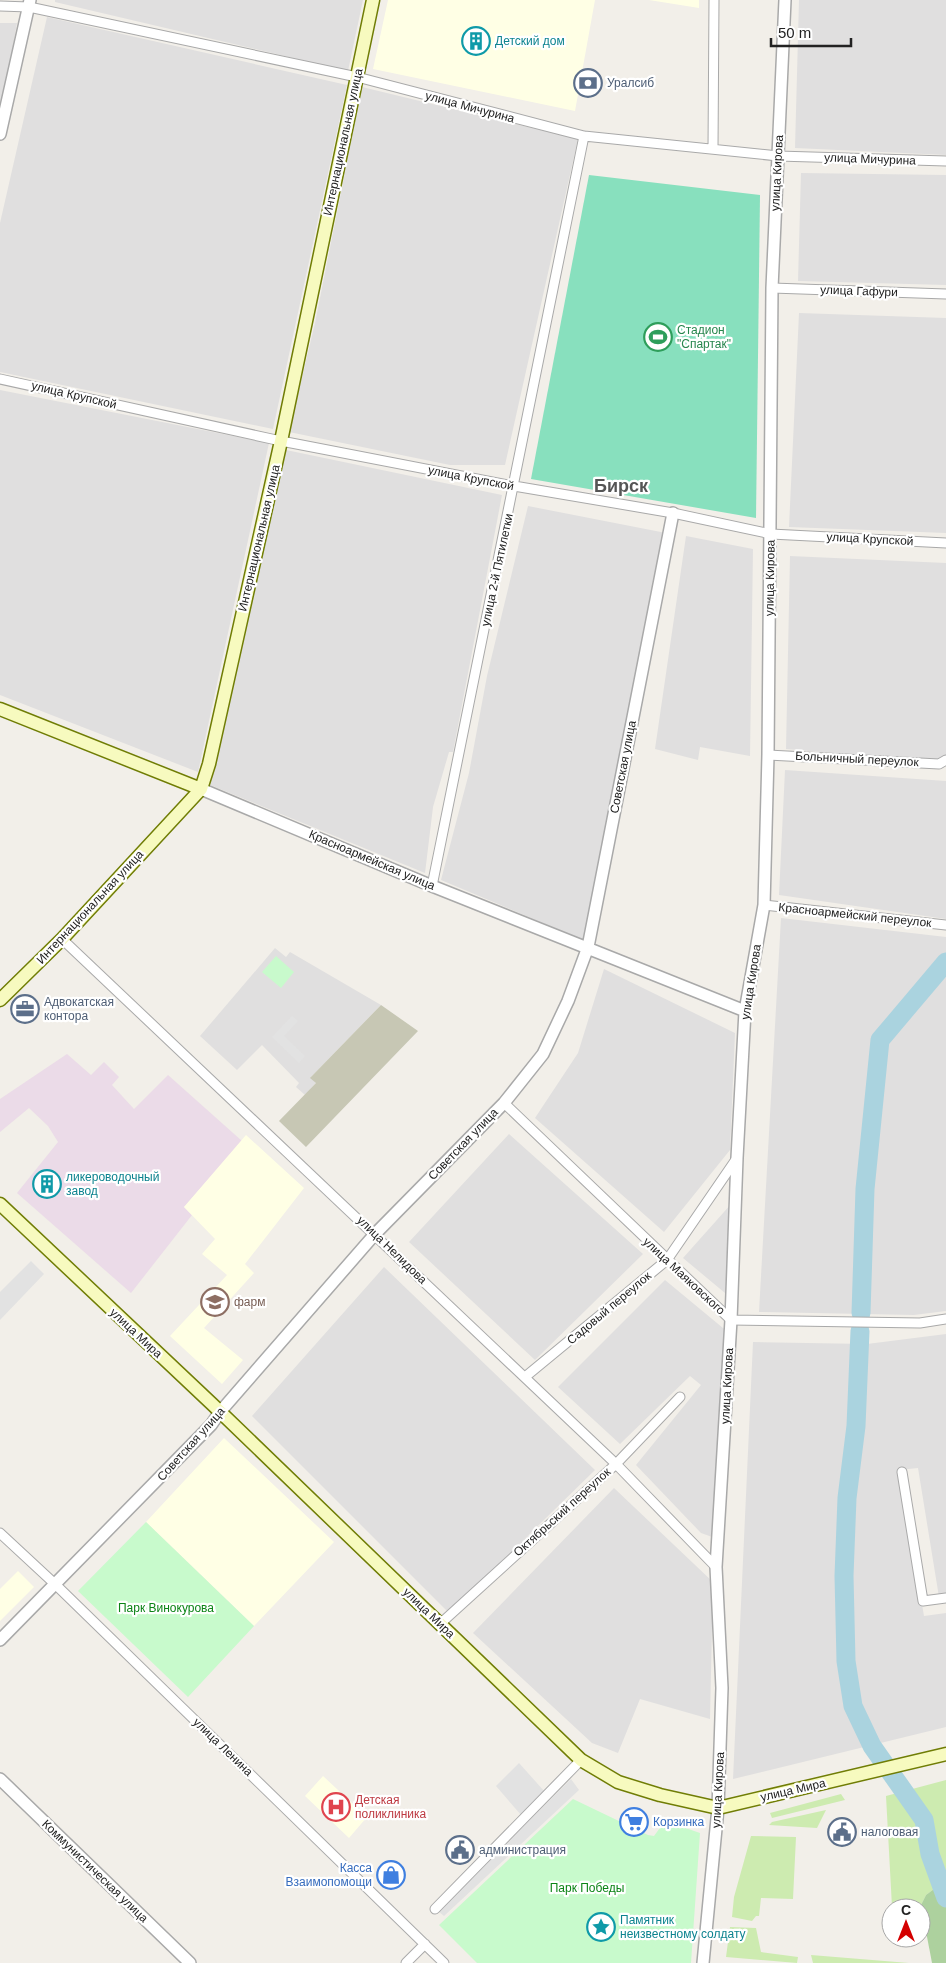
<svg xmlns="http://www.w3.org/2000/svg" width="946" height="1963" font-family="Helvetica,sans-serif">
<style>
.residential{fill:#e0dfdf}
.industrial{fill:#ebdbe8}
.education{fill:#ffffe5}
.construction{fill:#c7c7b4}
.grass{fill:#cdebb0}
.forest{fill:#add19e}
.park{fill:#c8facc}
.pitch{fill:#88e0be}
.parking{fill:#e2e2e2}
.lines{fill:none;stroke-linecap:round;stroke-linejoin:round}
.river{stroke:#aad3df;stroke-width:19}
.minor-casing{stroke:#a9a9a9;stroke-width:11}
.tertiary-casing{stroke:#a9a9a9;stroke-width:14}
.secondary-casing{stroke:#707d05;stroke-width:15}
.minor{stroke:#fff;stroke-width:9}
.tertiary{stroke:#fff;stroke-width:11}
.secondary{stroke:#f7fabf;stroke-width:12}
.labels{text-anchor:middle;stroke-width:4.5;stroke-linejoin:round;paint-order:stroke}
.culture-label{font-size:12px;fill:#0d838f;stroke:#fff;text-anchor:start}
.service-label{font-size:12px;fill:#4e5e75;stroke:#fff;text-anchor:start}
.street-label{font-size:12px;fill:#222;stroke:#fff}
.leisure-label{font-size:12px;fill:#27864d;stroke:#fff;text-anchor:start}
.education-label{font-size:12px;fill:#785e54;stroke:#fff;text-anchor:start}
.park-label{font-size:12px;fill:#0c8416;stroke:#fff}
.health-label{font-size:12px;fill:#be3a42;stroke:#fff;text-anchor:start}
.shop-label{font-size:12px;fill:#366cbe;stroke:#fff;text-anchor:start}
.district-label{font-size:18px;font-weight:bold;fill:#555;stroke:#fff}
</style>
<rect width="100%" height="100%" fill="#f2efe9"/>
<!-- residential -->
<path class="residential" d="M55,0H363L348,71L55,2Z
M799,0H946V155L795,148Z
M47,17L347,85L273,429L0,372V223Z
M0,23H17L0,120Z
M362,87L578,139L505,465H450L289,432L315,323Z
M801,173L946,175V285L798,281Z
M799,313L946,318V533L789,527Z
M0,390L269,443L198,772L0,695Z
M286,450L502,495L453,752H449L433,807L425,873L210,785Z
M528,506L666,533L588,942L441,880L469,773L487,676Z
M686,536L753,549L750,756L700,747L698,760L655,749Z
M790,556L946,563V763L786,749Z
M785,770L946,781V919L779,895Z
M781,918L946,937V1311L914,1315L759,1312Z
M275,948L286,957L290,952L381,1005L311,1077L316,1083L305,1095L296,1087L299,1083L262,1045L237,1070L200,1036Z
M604,969L735,1033L730,1150L664,1232L535,1118L578,1053Z
M509,1134L643,1254L535,1360L409,1242Z
M732,1203L731,1298L683,1258Z
M384,1267L595,1470L449,1613L252,1416Z
M665,1280L729,1333L715,1538L701,1533L636,1465L701,1385L690,1376L620,1444L558,1387Z
M946,1334V1597H939L918,1468L899,1470L924,1616L946,1613V1727L733,1779L753,1342L867,1344Z
M614,1488L713,1582L710,1719L640,1699L618,1753L592,1743L473,1633Z"/>
<!-- industrial -->
<path class="industrial" d="M67,1054L91,1075L104,1062L119,1077L112,1085L134,1109L168,1075L242,1141L184,1207L192,1215L131,1293L17,1193L58,1142L48,1126L29,1108L0,1132V1099Z"/>
<!-- education -->
<path class="education" d="M388,0H595L575,111L373,69Z
M649,0H699V8Z
M246,1135L304,1188L245,1264L254,1273L204,1328L243,1360L222,1384L170,1336L227,1275L202,1254L215,1239L184,1207Z
M224,1438L334,1542L254,1626L146,1522Z
M18,1571L34,1587L0,1621V1589Z
M323,1776L367,1817L349,1838L305,1796Z"/>
<!-- construction -->
<path class="construction" d="M381,1005L418,1031L306,1147L279,1121L316,1083L310,1078Z"/>
<!-- grass -->
<path class="grass" d="M946,1780V1880L926,1895L921,1905L892,1907L886,1796Z
M841,1794L845,1800L772,1818L770,1813Z
M826,1810L817,1828L769,1825L772,1822Z
M751,1836L796,1837L793,1899L761,1898L759,1916H756L752,1921L732,1917L734,1897Z
M730,1927L756,1928L761,1952L798,1957L797,1963L726,1957Z
M811,1955L909,1963H813Z"/>
<!-- forest -->
<path class="forest" d="M946,1880V1963H932L921,1905L926,1895Z"/>
<!-- park -->
<path class="park" d="M276,956L294,972L281,988L262,972Z
M146,1522L254,1626L188,1697L78,1591Z
M573,1799L648,1835L654,1836L665,1821L700,1833L691,1963H477L439,1925Z"/>
<!-- pitch -->
<path class="pitch" d="M589,175L760,195L756,518L531,479Z"/>
<!-- parking -->
<path class="parking" d="M292,1016L298,1021L284,1036L305,1056L299,1063L272,1037Z
M31,1261L44,1274L0,1320V1292Z
M519,1763L545,1792L521,1815L496,1786Z
M571,1779L579,1790L444,1916L438,1911Z"/>
<g class="lines">
<!-- river -->
<path class="river" d="M861,1313L865,1189L880,1040L946,962
M860,1331L856,1426L847,1498L844,1576L846,1661L853,1706L872,1746L924,1820L930,1854L946,1898"/>
<defs>
<path id="minor" d="M0,6L29,7L357,77L584,136L778,156L946,161
M713,149L714,0
M772,288L946,294
M0,379L281,441L514,486L673,513L771,534L946,543
M768,755L939,764L946,760
M432,886L584,136
M764,905L946,925
M62,939L616,1464L716,1567
M504,1103L731,1320L920,1323L946,1319
M525,1377L667,1260L737,1158
M902,1472L923,1601L946,1598
M0,1533L56,1585L444,1963
M440,1624L616,1464L680,1397
M435,1909L581,1760
M406,1963L425,1944"/>
<path id="tertiary" d="M0,134L30,0
M201,789L432,886L745,1011
M0,1640L211,1425L220,1412L375,1234L504,1103L543,1054L568,1001L588,947L673,513
M0,1779L190,1963
M703,1963L718,1808L722,1688L716,1567L731,1320L737,1158L745,1011L764,905L768,755L772,288L785,0"/>
<path id="secondary" d="M0,709L201,789
M0,1000L62,939L201,789L209,764L281,441L373,0
M0,1204L212,1404L581,1760L618,1782L660,1795L718,1808L946,1754"/>
</defs>
<!-- minor casing -->
<use href="#minor" class="minor-casing"/>
<!-- tertiary casing -->
<use href="#tertiary" class="tertiary-casing"/>
<!-- secondary casing -->
<use href="#secondary" class="secondary-casing"/>
<!-- minor -->
<use href="#minor" class="minor"/>
<!-- tertiary -->
<use href="#tertiary" class="tertiary"/>
<!-- secondary -->
<use href="#secondary" class="secondary"/>
</g>
<!-- icons -->
<defs>
<symbol id="building-ring" viewBox="-11 -11 22 22"><circle r="9.5" fill="#fff" stroke="#0f9aa8" stroke-width="1.5"/><path d="M-4-6H4V6H1V3H-1V6H-4ZM-2.5-4.3h1.7v1.8h-1.7ZM.8-4.3h1.7v1.8H.8ZM-2.5-1h1.7V.8h-1.7ZM.8-1h1.7V.8H.8Z" fill="#0f9aa8"/></symbol>
<symbol id="bank-ring" viewBox="-11 -11 22 22"><circle r="9.5" fill="#fff" stroke="#5c6f8a" stroke-width="1.5"/><path d="M-6-4H6V4H-6ZM0-2.3a2.3 2.3 0 1 0 0 4.6a2.3 2.3 0 1 0 0-4.6Z" fill="#5c6f8a"/></symbol>
<symbol id="stadium-ring" viewBox="-11 -11 22 22"><circle r="9.5" fill="#fff" stroke="#2e9e5b" stroke-width="1.5"/><path d="M0-5a6.5 5 0 1 0 0 10a6.5 5 0 1 0 0-10ZM-3.5-1.8h7v3.6h-7Z" fill="#2e9e5b"/></symbol>
<symbol id="office-ring" viewBox="-11 -11 22 22"><circle r="9.5" fill="#fff" stroke="#5c6f8a" stroke-width="1.5"/><path d="M-6-3h4V-5.5h4V-3h4V5H-6ZM-1-4.5V-3h2v-1.5ZM-6 0V1H6V0Z" fill="#5c6f8a"/></symbol>
<symbol id="university-ring" viewBox="-11 -11 22 22"><circle r="9.5" fill="#fff" stroke="#8d6e63" stroke-width="1.5"/><path d="M0-5L7-2L0 1L-7-2ZM-4 1L0 2.5L4 1V4Q0 6-4 4Z" fill="#8d6e63"/></symbol>
<symbol id="hospital-ring" viewBox="-11 -11 22 22"><circle r="9.5" fill="#fff" stroke="#e0444e" stroke-width="1.5"/><path d="M-5-5h3v3.5h4V-5h3V5h-3V1.5h-4V5h-3Z" fill="#e0444e"/></symbol>
<symbol id="supermarket-ring" viewBox="-11 -11 22 22"><circle r="9.5" fill="#fff" stroke="#3f7fe0" stroke-width="1.5"/><path d="M-6-5.5h2.5l.6 2H6L4.5 2H-2.5L-4.4-4H-6ZM-1.5 3.2a1.3 1.3 0 1 0 .1 0ZM3 3.2a1.3 1.3 0 1 0 .1 0Z" fill="#3f7fe0"/></symbol>
<symbol id="civic-ring" viewBox="-11 -11 22 22"><circle r="9.5" fill="#fff" stroke="#5c6f8a" stroke-width="1.5"/><path d="M-.6-6.5H3V-4.5H.6V-3L4-1V1h2V6H-6V1h2V-1L-.6-3ZM-1.2 2.5V6h2.4V2.5Z" fill="#5c6f8a"/></symbol>
<symbol id="shop-ring" viewBox="-11 -11 22 22"><circle r="9.5" fill="#fff" stroke="#3f7fe0" stroke-width="1.5"/><path d="M-5-2.5h2.3a2.7 3.5 0 0 1 5.4 0H5L5.5 6h-11ZM-1.5-2.5h3a1.5 2.3 0 0 0-3 0Z" fill="#3f7fe0"/></symbol>
<symbol id="sight-ring" viewBox="-11 -11 22 22"><circle r="9.5" fill="#fff" stroke="#0f9aa8" stroke-width="1.5"/><path d="M0-6L1.8-2.2L6-1.7L2.9 1.2L3.7 5.4L0 3.3L-3.7 5.4L-2.9 1.2L-6-1.7L-1.8-2.2Z" fill="#0f9aa8"/></symbol>
</defs>
<g fill-rule="evenodd">
<use href="#building-ring" x="460" y="25" width="32" height="32"/>
<use href="#bank-ring" x="572" y="67" width="32" height="32"/>
<use href="#stadium-ring" x="642" y="321" width="32" height="32"/>
<use href="#office-ring" x="9" y="993" width="32" height="32"/>
<use href="#building-ring" x="31" y="1168" width="32" height="32"/>
<use href="#university-ring" x="199" y="1286" width="32" height="32"/>
<use href="#hospital-ring" x="320" y="1791" width="32" height="32"/>
<use href="#supermarket-ring" x="618" y="1806" width="32" height="32"/>
<use href="#civic-ring" x="826" y="1816" width="32" height="32"/>
<use href="#civic-ring" x="444" y="1834" width="32" height="32"/>
<use href="#shop-ring" x="375" y="1859" width="32" height="32"/>
<use href="#sight-ring" x="585" y="1911" width="32" height="32"/>
</g>
<g class="labels">
<!-- culture labels -->
<g class="culture-label">
<text x="495" y="45">Детский дом</text>
<text x="66" y="1181">ликероводочный<tspan x="66" dy="14">завод</tspan></text>
<text x="620" y="1924">Памятник<tspan x="620" dy="14">неизвестному солдату</tspan></text>
</g>
<!-- service labels -->
<g class="service-label">
<text x="607" y="87">Уралсиб</text>
<text x="44" y="1006">Адвокатская<tspan x="44" dy="14">контора</tspan></text>
<text x="861" y="1836">налоговая</text>
<text x="479" y="1854">администрация</text>
</g>
<!-- street labels -->
<g class="street-label">
<text transform="translate(470 107) rotate(15)" y="4">улица Мичурина</text>
<text transform="translate(343 142) rotate(-78)" y="4">Интернациональная улица</text>
<text transform="translate(870 159) rotate(2)" y="4">улица Мичурина</text>
<text transform="translate(777 173) rotate(-87)" y="4">улица Кирова</text>
<text transform="translate(859 291) rotate(2)" y="4">улица Гафури</text>
<text transform="translate(74 395) rotate(13)" y="4">улица Крупской</text>
<text transform="translate(471 478) rotate(11)" y="4">улица Крупской</text>
<text transform="translate(259 538) rotate(-77)" y="4">Интернациональная улица</text>
<text transform="translate(870 539) rotate(3)" y="4">улица Крупской</text>
<text transform="translate(497 570) rotate(-78)" y="4">улица 2-й Пятилетки</text>
<text transform="translate(770 578) rotate(-89)" y="4">улица Кирова</text>
<text transform="translate(857 759) rotate(3)" y="4">Больничный переулок</text>
<text transform="translate(623 767) rotate(-79)" y="4">Советская улица</text>
<text transform="translate(372 860) rotate(23)" y="4">Красноармейская улица</text>
<text transform="translate(90 907) rotate(-47)" y="4">Интернациональная улица</text>
<text transform="translate(855 915) rotate(6)" y="4">Красноармейский переулок</text>
<text transform="translate(751 982) rotate(-81)" y="4">улица Кирова</text>
<text transform="translate(463 1144) rotate(-46)" y="4">Советская улица</text>
<text transform="translate(392 1250) rotate(44)" y="4">улица Нелидова</text>
<text transform="translate(684 1276) rotate(43)" y="4">улица Маяковского</text>
<text transform="translate(609 1308) rotate(-40)" y="4">Садовый переулок</text>
<text transform="translate(136 1333) rotate(43)" y="4">улица Мира</text>
<text transform="translate(727 1386) rotate(-87)" y="4">улица Кирова</text>
<text transform="translate(191 1444) rotate(-48)" y="4">Советская улица</text>
<text transform="translate(562 1512) rotate(-42)" y="4">Октябрьский переулок</text>
<text transform="translate(429 1613) rotate(44)" y="4">улица Мира</text>
<text transform="translate(223 1747) rotate(44)" y="4">улица Ленина</text>
<text transform="translate(718 1790) rotate(-87)" y="4">улица Кирова</text>
<text transform="translate(793 1790) rotate(-13)" y="4">улица Мира</text>
<text transform="translate(95 1871) rotate(44)" y="4">Коммунистическая улица</text>
</g>
<!-- leisure labels -->
<g class="leisure-label">
<text x="677" y="334">Стадион<tspan x="677" dy="14">"Спартак"</tspan></text>
</g>
<!-- education labels -->
<g class="education-label">
<text x="234" y="1306">фарм</text>
</g>
<!-- park labels -->
<g class="park-label">
<text x="166" y="1612">Парк Винокурова</text>
<text x="587" y="1892">Парк Победы</text>
</g>
<!-- health labels -->
<g class="health-label">
<text x="355" y="1804">Детская<tspan x="355" dy="14">поликлиника</tspan></text>
</g>
<!-- shop labels -->
<g class="shop-label">
<text x="653" y="1826">Корзинка</text>
<text x="372" y="1872" text-anchor="end">Касса<tspan x="372" dy="14">Взаимопомощи</tspan></text>
</g>
<!-- district labels -->
<g class="district-label">
<text x="621" y="492">Бирск</text>
</g>
</g>
<!-- north arrow -->
<g transform="translate(906 1923)"><circle r="24" fill="#ffffff" stroke="#a7a7a7"/>
<path d="M0-4L9 19L0 12L-9 19Z" fill="#d40000"/>
<text y="-8" font-size="14" font-weight="bold" text-anchor="middle" fill="#222222">С</text>
</g>
<!-- scale -->
<path d="M771 38v8h80v-8" fill="none" stroke="#222222" stroke-width="2.5"/>
<text x="778" y="38" font-size="15" fill="#222222" stroke="#ffffff" stroke-width="4" paint-order="stroke">50 m</text>
</svg>
